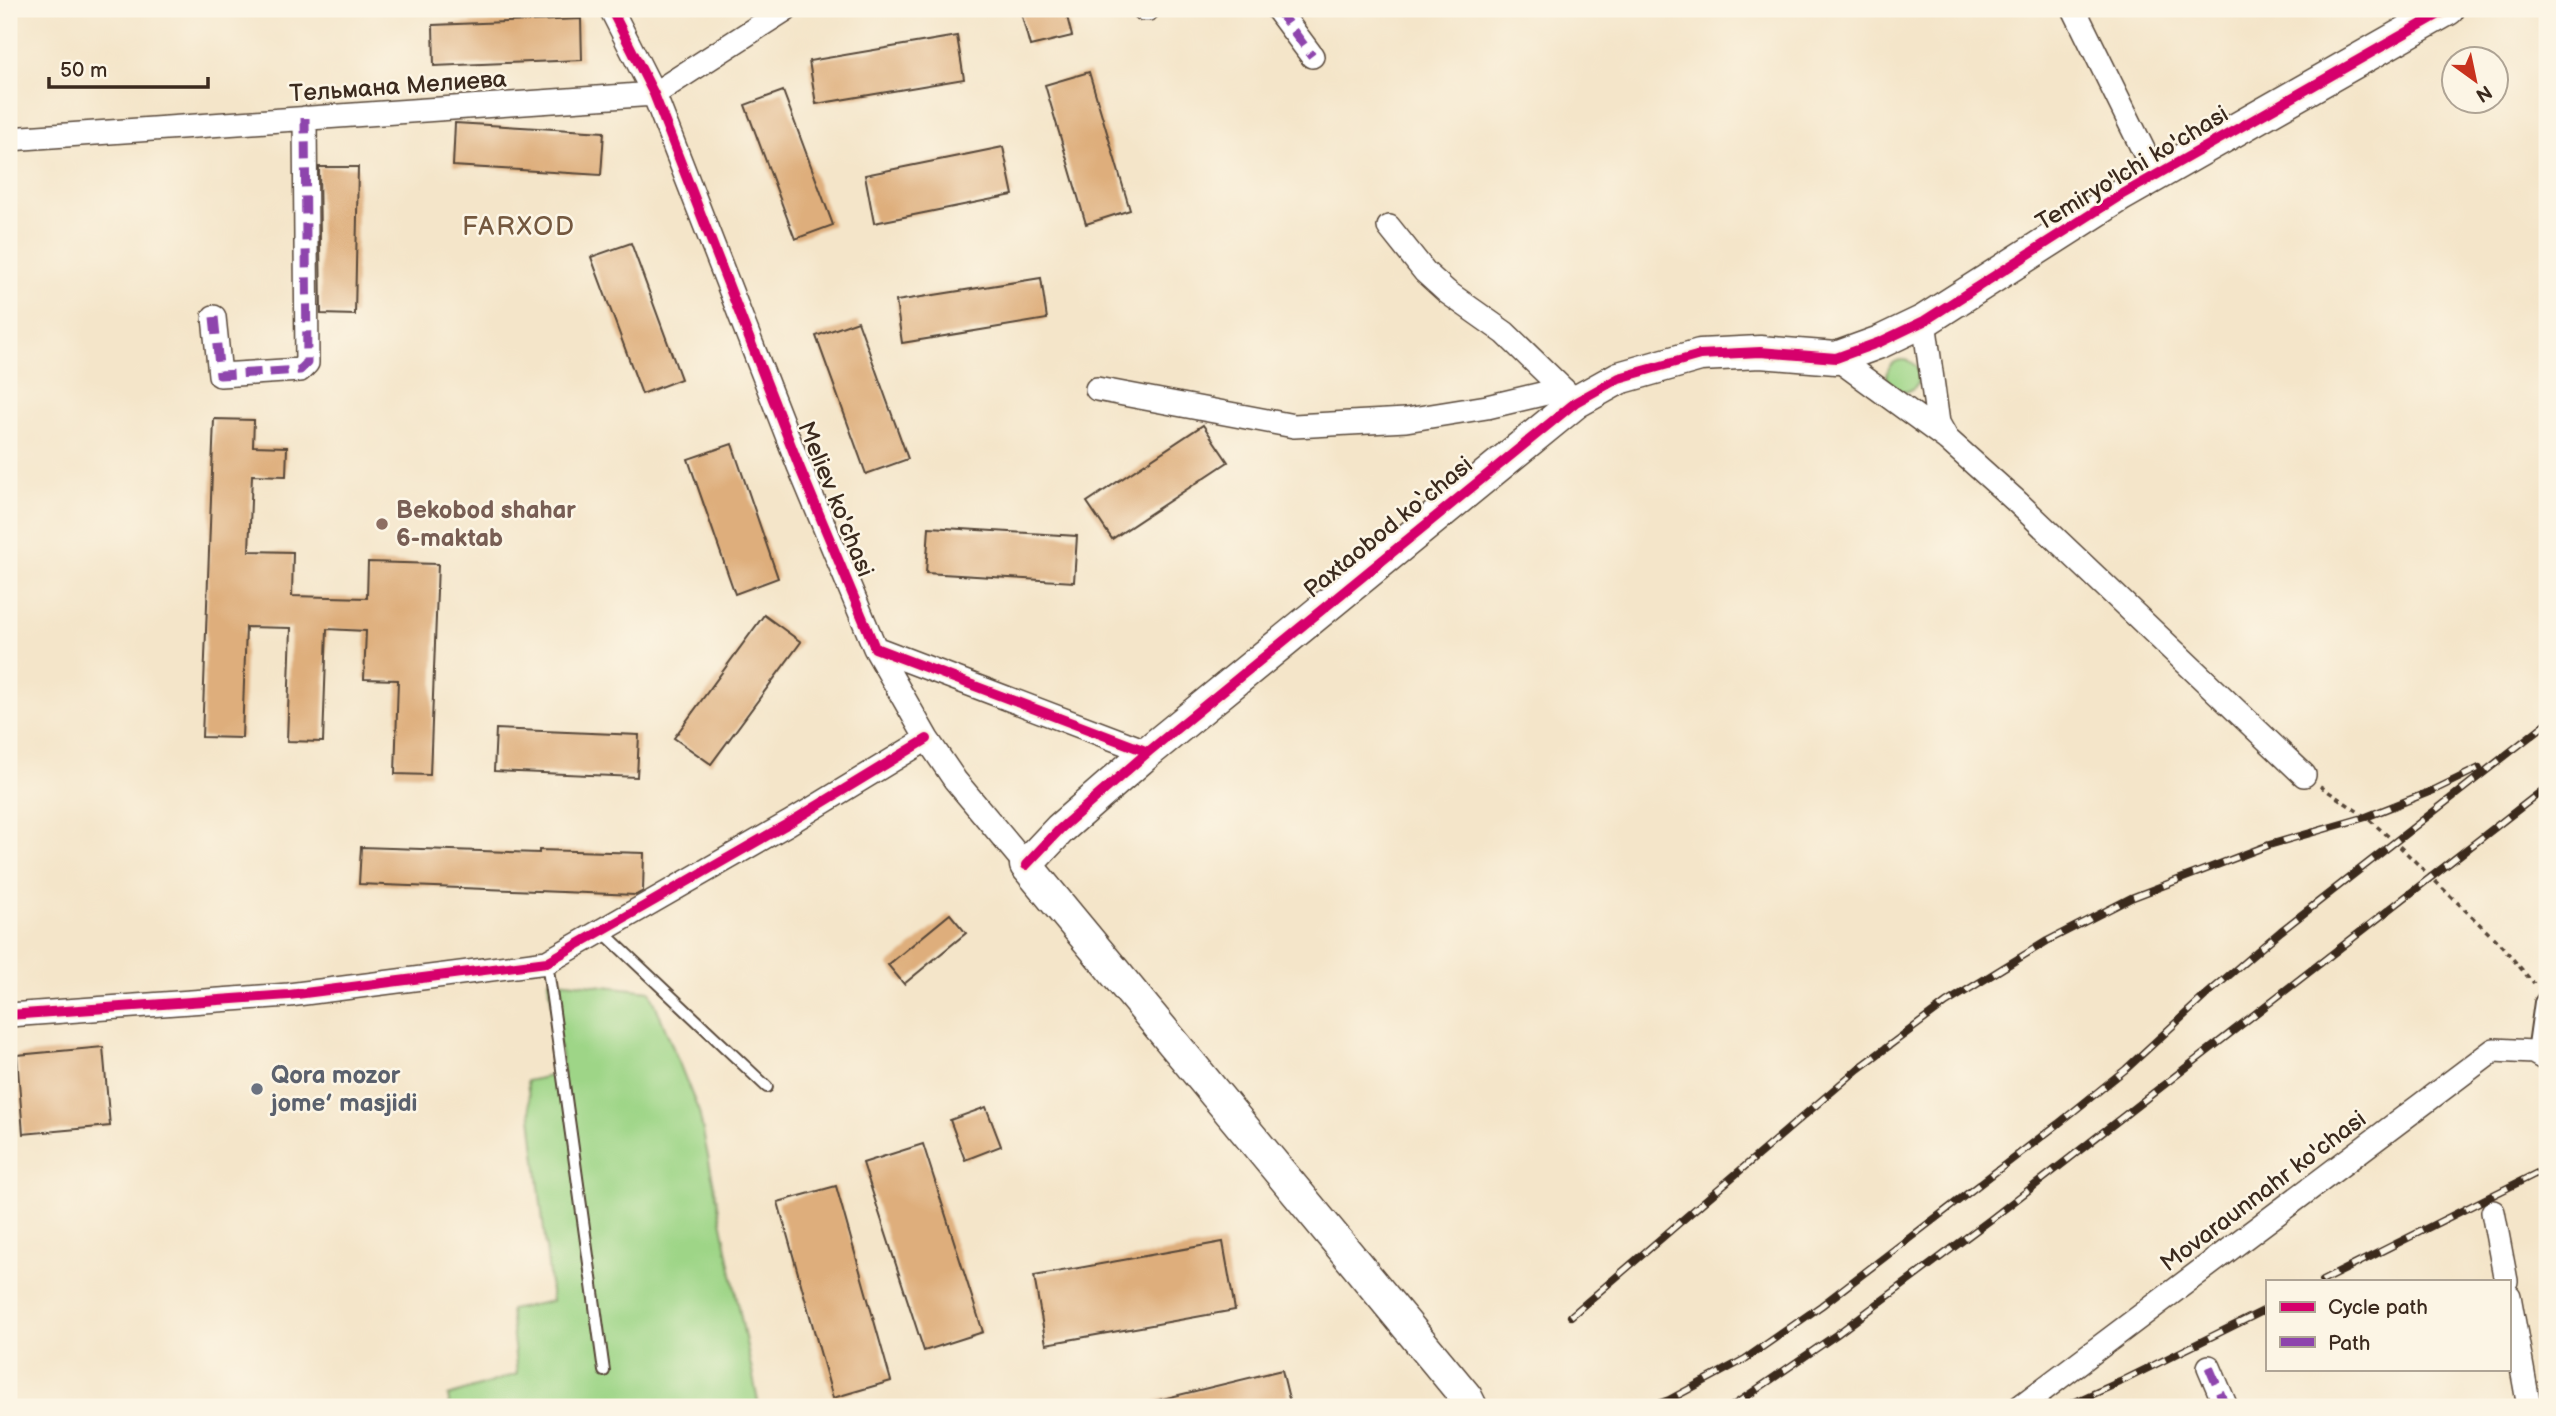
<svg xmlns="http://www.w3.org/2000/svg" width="2556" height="1416" font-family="'Balsamiq Sans',sans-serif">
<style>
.green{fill:#9ed587;stroke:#6c8052;stroke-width:2}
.building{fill:#deae7b}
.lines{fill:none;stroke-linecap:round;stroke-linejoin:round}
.lane-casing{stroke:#574638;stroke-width:14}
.street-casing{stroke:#574638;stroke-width:26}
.secondary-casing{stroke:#574638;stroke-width:35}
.path{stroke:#574638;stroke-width:3.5;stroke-dasharray:5 5;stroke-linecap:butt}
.lane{stroke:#fff;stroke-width:10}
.street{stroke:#fff;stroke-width:23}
.secondary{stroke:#fff;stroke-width:32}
.rail-casing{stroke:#3b2a1e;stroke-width:8}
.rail{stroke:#fcf5e5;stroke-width:5;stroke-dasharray:16;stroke-linecap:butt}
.quiet{stroke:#8e44ad;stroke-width:9;stroke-dasharray:18 9;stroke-linecap:butt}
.cycleway-casing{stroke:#fcf5e5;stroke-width:15}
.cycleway{stroke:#d6006c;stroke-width:10}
.education-dot{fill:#8d6e63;stroke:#fcf5e5;stroke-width:2.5}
.worship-dot{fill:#6b7280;stroke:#fcf5e5;stroke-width:2.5}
.labels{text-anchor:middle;stroke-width:5;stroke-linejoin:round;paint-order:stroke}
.street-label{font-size:24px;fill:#3b2a1e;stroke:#fcf5e5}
.education-label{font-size:24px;font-weight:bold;fill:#785e54;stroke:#fcf5e5;text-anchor:start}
.worship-label{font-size:24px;font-weight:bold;fill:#5b616d;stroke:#fcf5e5;text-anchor:start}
.neighbourhood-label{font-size:26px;letter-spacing:2px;fill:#74583f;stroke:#fcf5e5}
</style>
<rect width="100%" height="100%" fill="#fcf5e5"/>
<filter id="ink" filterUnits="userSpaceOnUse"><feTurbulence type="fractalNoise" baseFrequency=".0143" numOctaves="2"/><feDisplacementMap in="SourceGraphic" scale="14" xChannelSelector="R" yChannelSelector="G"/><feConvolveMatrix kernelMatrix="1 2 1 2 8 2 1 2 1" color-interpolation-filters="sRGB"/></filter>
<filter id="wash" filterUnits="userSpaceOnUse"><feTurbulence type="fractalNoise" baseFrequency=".00686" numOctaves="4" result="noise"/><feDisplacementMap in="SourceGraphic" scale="28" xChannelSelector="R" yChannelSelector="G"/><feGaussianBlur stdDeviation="1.57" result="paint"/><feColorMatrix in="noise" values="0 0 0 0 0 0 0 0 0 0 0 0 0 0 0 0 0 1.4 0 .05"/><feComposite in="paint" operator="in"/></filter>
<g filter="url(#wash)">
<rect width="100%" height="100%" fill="#f4e5c9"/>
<!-- green -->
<path class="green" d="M1887 376a16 16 0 1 1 32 0a16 16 0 1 1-32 0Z
M548,980L650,991L699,1112L759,1406L450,1407L448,1396L517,1374L510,1310L552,1301L527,1081L564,1073Z"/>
<g id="blocks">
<!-- building -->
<path class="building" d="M1020,9H1065L1072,36L1030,46Z
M581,19L582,60L434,66L433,25Z
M957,36L964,79L816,104L809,61Z
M1089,72L1130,210L1086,224L1045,85Z
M783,91L833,225L795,239L745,105Z
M455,123L604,132L601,175L453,166Z
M1003,147L1013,195L874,223L865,175Z
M319,167H358L355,315L321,314Z
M631,243L681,379L642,394L591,257Z
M1041,278L1047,319L902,343L896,301Z
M858,321L908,459L866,474L816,336Z
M214,419L254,420L253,446L287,447L286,476L252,475L249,551L293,552L292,596L367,598L368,562L438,564L430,775L395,774L398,680L364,679L366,631L327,629L323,742L287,741L291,628L246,627L242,738L202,737Z
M1203,425L1228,462L1112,539L1087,502Z
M732,444L778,578L735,594L688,459Z
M929,527L1077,536L1074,582L926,573Z
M764,615L801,642L711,764L674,738Z
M496,729L639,735L637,777L494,771Z
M361,847L539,853V850L644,853L643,891L636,895L359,884Z
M950,914L966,933L904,984L888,965Z
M103,1047L110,1126L23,1134L17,1055Z
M986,1107L1001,1146L965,1160L950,1120Z
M923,1144L983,1332L924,1351L863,1163Z
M836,1186L891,1381L833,1398L778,1202Z
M1223,1242L1235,1310L1046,1344L1034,1276Z
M1282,1370L1291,1407H1155L1154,1401Z"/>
</g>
</g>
<g filter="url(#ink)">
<use href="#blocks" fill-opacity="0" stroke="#574638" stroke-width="2"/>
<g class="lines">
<defs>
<path id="lane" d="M602,931L767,1087
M547,962L604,1371
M2533,1052L2540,1002L2547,992"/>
<path id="street" d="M611,9L654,94L799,466L875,648L1148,752
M1144,9H1148
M1277,9L1312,56
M2074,9L2156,176
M9,139L654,94L786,9
M1389,227L1425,272L1447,292L1505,333L1571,397
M214,317L220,375L300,370L307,363L305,118
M1924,321L1938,423L1947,439
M1836,358L1947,439L2015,500L2304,775
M1097,389L1294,426L1406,420L1487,407L1563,389
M875,648L927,739L955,780L1026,865
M9,1015L289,995L547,962L789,823L927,739
M2493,1212L2506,1281
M2509,1296L2529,1407
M2209,1367L2226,1407
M2020,1407L2494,1050L2533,1052L2547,1060"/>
<path id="secondary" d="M1471,1407L1466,1397L1026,865L1060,829L1148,752L1576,402L1619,378L1700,355L1760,352L1836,358L1880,342L1924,321L2121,195L2448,9"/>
</defs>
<!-- lane casing -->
<use href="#lane" class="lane-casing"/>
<!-- street casing -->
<use href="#street" class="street-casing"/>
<!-- secondary casing -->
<use href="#secondary" class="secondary-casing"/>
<!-- path -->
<path class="path" d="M2320,786L2366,817L2395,842L2502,946L2534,984"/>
<!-- lane -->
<use href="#lane" class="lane"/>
<!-- street -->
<use href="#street" class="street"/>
<!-- secondary -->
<use href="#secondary" class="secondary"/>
<defs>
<path id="rail" d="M2322,1281L2547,1168
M1571,1316L1858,1069L1946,1003L2047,941L2131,898L2269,845L2366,817L2434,790L2479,768
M1648,1407L1669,1400L1745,1359L1821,1306L2058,1124L2126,1069L2206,995L2281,931L2547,723
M1731,1407L1836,1335L1990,1220L2547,787
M2064,1407L2120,1382L2267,1309"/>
</defs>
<!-- rail casing -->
<use href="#rail" class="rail-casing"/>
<!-- rail -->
<use href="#rail" class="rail"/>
<!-- quiet -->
<path class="quiet" d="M1144,9H1148
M1277,9L1312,56
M214,317L220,375L300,370L307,363L305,118
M2209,1367L2226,1407"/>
<defs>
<path id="cycleway" d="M611,9L654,94L799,466L875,648L1148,752
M1026,865L1060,829L1148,752L1576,402L1619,378L1700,355L1760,352L1836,358L1880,342L1924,321L2121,195L2448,9
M9,1015L289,995L547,962L789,823L927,739"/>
</defs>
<!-- cycleway casing -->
<use href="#cycleway" class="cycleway-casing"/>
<!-- cycleway -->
<use href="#cycleway" class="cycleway"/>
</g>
</g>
<!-- markers -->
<circle class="education-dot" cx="382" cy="524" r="7"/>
<circle class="worship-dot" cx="257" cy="1089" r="7"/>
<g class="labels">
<!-- street labels -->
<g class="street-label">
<text transform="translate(398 86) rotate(-4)" y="8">Тельмана Мелиева</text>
<text transform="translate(2132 168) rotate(-31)" y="8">Temiryo'lchi ko'chasi</text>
<text transform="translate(836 499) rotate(68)" y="8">Meliev ko'chasi</text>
<text transform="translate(1388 527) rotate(-39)" y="8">Paxtaobod ko‘chasi</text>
<text transform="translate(2263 1191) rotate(-37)" y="8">Movaraunnahr ko'chasi</text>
</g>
<!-- education labels -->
<g class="education-label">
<text x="396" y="518">Bekobod shahar<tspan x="396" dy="28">6-maktab</tspan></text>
</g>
<!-- worship labels -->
<g class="worship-label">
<text x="271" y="1083">Qora mozor<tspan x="271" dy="28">jome’ masjidi</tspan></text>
</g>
<!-- neighbourhood labels -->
<g class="neighbourhood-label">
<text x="519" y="235">FARXOD</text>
</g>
</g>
<!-- margin -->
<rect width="2556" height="1416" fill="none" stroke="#fcf5e5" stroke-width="35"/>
<!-- legend -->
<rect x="2266" y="1280" width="245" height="91" fill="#fcf5e5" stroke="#afa495" stroke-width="2"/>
<rect x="2280" y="1302" width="35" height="10" fill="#d6006c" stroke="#afa495" stroke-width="2"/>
<text x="2328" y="1314" font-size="21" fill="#3b2a1e">Cycle path</text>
<rect x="2280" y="1337" width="35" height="10" fill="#8e44ad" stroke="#afa495" stroke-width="2"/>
<text x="2328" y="1350" font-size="21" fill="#3b2a1e">Path</text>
<!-- north arrow -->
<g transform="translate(2475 80) rotate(147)"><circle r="33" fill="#fcf5e5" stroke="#afa495" stroke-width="2"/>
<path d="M0-5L12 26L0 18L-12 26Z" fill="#c8321e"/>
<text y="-10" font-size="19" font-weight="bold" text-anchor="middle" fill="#3b2a1e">N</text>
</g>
<!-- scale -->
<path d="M49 77v10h159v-10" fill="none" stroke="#3b2a1e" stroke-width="3.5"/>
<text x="60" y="77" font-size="21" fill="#3b2a1e" stroke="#fcf5e5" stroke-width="5" paint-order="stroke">50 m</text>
</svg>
